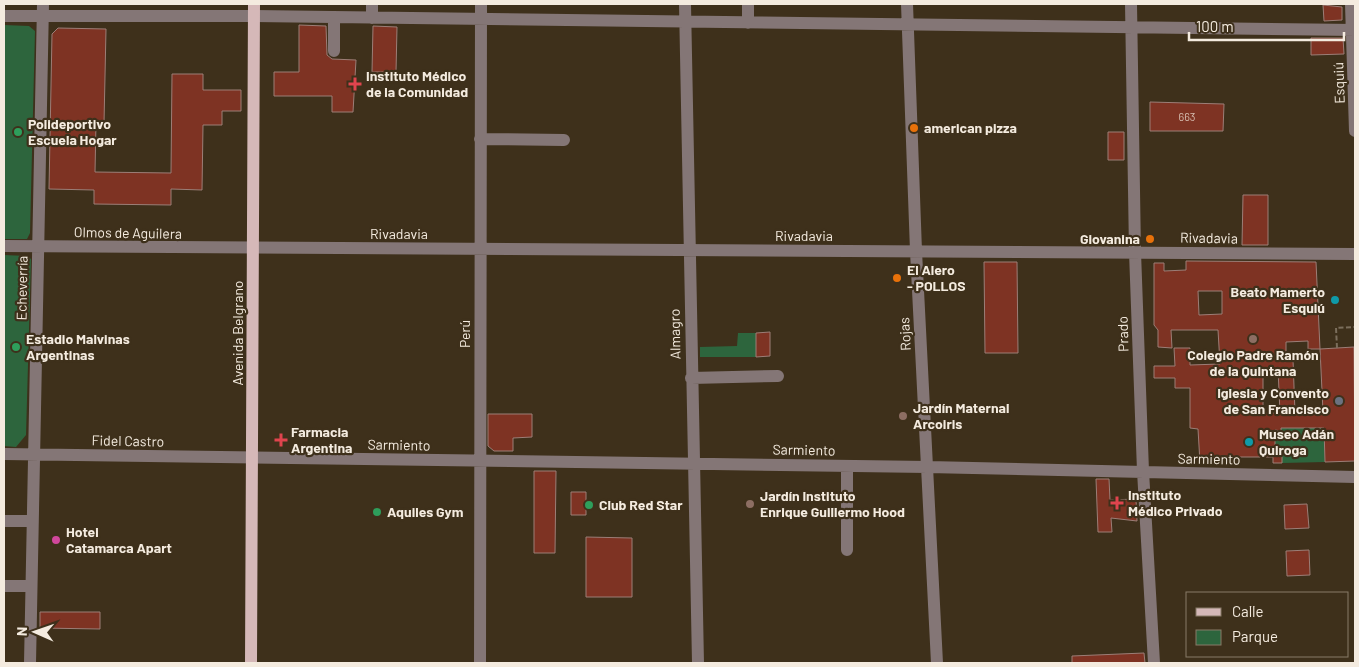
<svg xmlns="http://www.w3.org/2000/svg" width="1359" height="667" font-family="Barlow,sans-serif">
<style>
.green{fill:#2d653d}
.building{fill:#7e3323;stroke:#9c7e77;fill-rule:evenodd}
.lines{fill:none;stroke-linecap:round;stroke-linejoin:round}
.path{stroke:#7b6e5c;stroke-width:2;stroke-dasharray:5 2.5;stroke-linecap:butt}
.minor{stroke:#847676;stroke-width:12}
.major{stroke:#d5b8b8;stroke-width:12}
.health-dot{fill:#e0444e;stroke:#3e301b;stroke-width:2}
.food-dot{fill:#e8710a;stroke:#3e301b;stroke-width:2}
.leisure-dot{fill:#2e9e5b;stroke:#3e301b;stroke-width:2}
.culture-dot{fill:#0f9aa8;stroke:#3e301b;stroke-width:2}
.education-dot{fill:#8d6e63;stroke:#3e301b;stroke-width:2}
.worship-dot{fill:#6b7280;stroke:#3e301b;stroke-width:2}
.hotel-dot{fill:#d1479c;stroke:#3e301b;stroke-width:2}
.labels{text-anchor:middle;stroke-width:4.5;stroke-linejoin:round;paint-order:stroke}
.number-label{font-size:11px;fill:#d6bdb0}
.poi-label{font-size:14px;font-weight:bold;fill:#f4ebdf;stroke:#3e301b;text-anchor:start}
.street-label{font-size:14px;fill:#f4ebdf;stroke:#3e301b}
</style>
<rect width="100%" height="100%" fill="#3e301b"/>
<!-- green -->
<path class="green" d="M4,25L29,26L35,31L30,233L27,239H4Z
M4,255L27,256L31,259L26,435L16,447L4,446Z
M738,333H756V357H700V347L737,346Z
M1281,428H1324L1325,462L1282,463V449H1275V430L1281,431Z"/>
<!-- building -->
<path class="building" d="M1323,5L1342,7V20L1324,21Z
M299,25L326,26L327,55L332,59L356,60L353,112H332V96H274V72H299Z
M373,26L397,27L396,72H372Z
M58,28L106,29L104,123L96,122L95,172L171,173L172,74H203V90H241V111H222V125H203L202,190L171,189V205L94,204V190L49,189L52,34Z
M1311,38H1343L1344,54L1311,55Z
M1150,102L1224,104L1223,131H1150Z
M1108,132H1124V160H1108Z
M1243,195H1268V245H1242Z
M1186,261L1316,262L1320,349L1354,347L1355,461L1325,462L1324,428H1281V431L1275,430V449H1282V463H1273V457H1238V464L1200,463L1198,429L1190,428V388H1175V378H1154V366H1175L1174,348H1190V365L1220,364L1218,330H1171L1172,348L1158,347V330L1154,325V263H1164V271L1186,270ZM1198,291H1222V314L1199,315ZM1308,341V349H1320L1323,412L1295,413L1293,360L1286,361V342ZM1263,369H1278L1280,413H1263Z
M984,262H1017L1018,353H985Z
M770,332V356L756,357V333Z
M488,414H532V437L513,438V451H494L488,446Z
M534,471H556L555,553H534Z
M1096,479H1109L1110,500L1136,499L1137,521L1111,518L1112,532H1098Z
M571,492H586V515H571Z
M1307,504L1309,528L1285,529L1284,505Z
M586,537L632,538V597H586Z
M1309,550L1310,575L1287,576L1286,551Z
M40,612H100V629L40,628Z
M1144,653L1145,663H1072V656Z"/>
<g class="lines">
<!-- path -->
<path class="path" d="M1337,348L1336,328L1355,327"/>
<!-- minor -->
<path class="minor" d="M685,4L698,663
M748,4V23
M907,4L916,251L937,663
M1131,4L1135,252L1143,471L1154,663
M1351,4L1355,131
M4,16H254L1355,30
M372,18V4
M334,51V18
M480,139L564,140
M4,246L1355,254
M691,378L778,376
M4,454L928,467L1355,477
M4,521H32
M847,550V466
M4,586H31
M30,663L43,4
M480,663L481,4"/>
<!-- major -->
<path class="major" d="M251,663L254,4"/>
</g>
<!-- markers -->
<g class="health-dot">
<path d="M352.5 76.5h5v5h5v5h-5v5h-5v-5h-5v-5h5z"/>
<path d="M278.5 432.5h5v5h5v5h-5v5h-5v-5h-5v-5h5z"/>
<path d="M1114.5 495.5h5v5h5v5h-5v5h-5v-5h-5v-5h5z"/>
</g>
<g class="food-dot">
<circle cx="914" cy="128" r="5"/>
<circle cx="1150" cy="239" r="5"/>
<circle cx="897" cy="278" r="5"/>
</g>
<g class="leisure-dot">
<circle cx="18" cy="132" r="5"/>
<circle cx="16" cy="347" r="5"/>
<circle cx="589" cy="505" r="5"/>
<circle cx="377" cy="512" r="5"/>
</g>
<g class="culture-dot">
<circle cx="1335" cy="300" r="5"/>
<circle cx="1249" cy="442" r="5"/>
</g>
<g class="education-dot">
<circle cx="1253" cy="339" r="5"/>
<circle cx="903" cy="416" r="5"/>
<circle cx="750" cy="504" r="5"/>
</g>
<circle class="worship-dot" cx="1339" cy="401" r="5"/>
<circle class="hotel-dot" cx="56" cy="540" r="5"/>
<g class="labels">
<!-- number labels -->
<g class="number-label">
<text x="1187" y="121">663</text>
</g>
<!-- poi labels -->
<g class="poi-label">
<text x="366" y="81">Instituto Médico<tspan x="366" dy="16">de la Comunidad</tspan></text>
<text x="28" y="129">Polideportivo<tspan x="28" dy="16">Escuela Hogar</tspan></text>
<text x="924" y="133">american pizza</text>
<text x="1140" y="244" text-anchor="end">Giovanina</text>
<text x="907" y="275">El Alero<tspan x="907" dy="16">- POLLOS</tspan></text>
<text x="1325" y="297" text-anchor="end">Beato Mamerto<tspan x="1325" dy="16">Esquiú</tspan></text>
<text x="26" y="344">Estadio Malvinas<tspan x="26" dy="16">Argentinas</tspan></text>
<text x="1253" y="360" text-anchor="middle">Colegio Padre Ramón<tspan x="1253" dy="16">de la Quintana</tspan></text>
<text x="1329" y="398" text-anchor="end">Iglesia y Convento<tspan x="1329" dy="16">de San Francisco</tspan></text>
<text x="913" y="413">Jardín Maternal<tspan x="913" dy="16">Arcoiris</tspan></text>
<text x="291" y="437">Farmacia<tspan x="291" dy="16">Argentina</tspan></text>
<text x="1259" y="439">Museo Adán<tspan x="1259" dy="16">Quiroga</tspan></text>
<text x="1128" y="500">Instituto<tspan x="1128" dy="16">Médico Privado</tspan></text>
<text x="760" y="501">Jardín Instituto<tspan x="760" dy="16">Enrique Guillermo Hood</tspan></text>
<text x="599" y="510">Club Red Star</text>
<text x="387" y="517">Aquiles Gym</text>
<text x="66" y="537">Hotel<tspan x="66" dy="16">Catamarca Apart</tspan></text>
</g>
<!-- street labels -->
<g class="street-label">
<text transform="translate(1339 83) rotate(-92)" y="5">Esquiú</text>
<text transform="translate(128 233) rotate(1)" y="5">Olmos de Aguilera</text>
<text x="399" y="239">Rivadavia</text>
<text x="804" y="241">Rivadavia</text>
<text transform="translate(1209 238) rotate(1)" y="5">Rivadavia</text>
<text transform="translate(22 288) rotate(-89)" y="5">Echeverría</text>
<text transform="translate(238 333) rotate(-90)" y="5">Avenida Belgrano</text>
<text transform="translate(465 334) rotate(-90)" y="5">Perú</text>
<text transform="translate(675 334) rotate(-91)" y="5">Almagro</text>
<text transform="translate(905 334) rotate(-93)" y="5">Rojas</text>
<text transform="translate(1123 334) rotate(-92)" y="5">Prado</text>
<text transform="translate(128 441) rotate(1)" y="5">Fidel Castro</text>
<text transform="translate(399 445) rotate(1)" y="5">Sarmiento</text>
<text transform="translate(804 450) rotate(1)" y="5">Sarmiento</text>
<text transform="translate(1209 459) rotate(1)" y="5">Sarmiento</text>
</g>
</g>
<!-- border -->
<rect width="1359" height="667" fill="none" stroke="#f4ebdf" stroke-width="10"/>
<!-- legend -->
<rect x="1186" y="592" width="162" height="65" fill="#3e301b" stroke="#877b69"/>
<rect x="1196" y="608" width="25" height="8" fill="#d5b8b8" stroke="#877b69"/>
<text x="1232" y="617" font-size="15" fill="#f4ebdf">Calle</text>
<rect x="1196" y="630" width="25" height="15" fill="#2d653d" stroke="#877b69"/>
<text x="1232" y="642" font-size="15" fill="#f4ebdf">Parque</text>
<!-- north arrow -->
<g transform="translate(35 632) rotate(272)" stroke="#3e301b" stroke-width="4" paint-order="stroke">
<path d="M0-4L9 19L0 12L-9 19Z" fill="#f4ebdf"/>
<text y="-8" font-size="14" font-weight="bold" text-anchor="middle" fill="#f4ebdf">N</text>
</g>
<!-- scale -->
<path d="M1189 32v8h155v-8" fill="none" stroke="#f4ebdf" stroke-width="2.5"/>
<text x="1196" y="32" font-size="15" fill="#f4ebdf" stroke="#3e301b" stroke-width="4" paint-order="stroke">100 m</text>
</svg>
